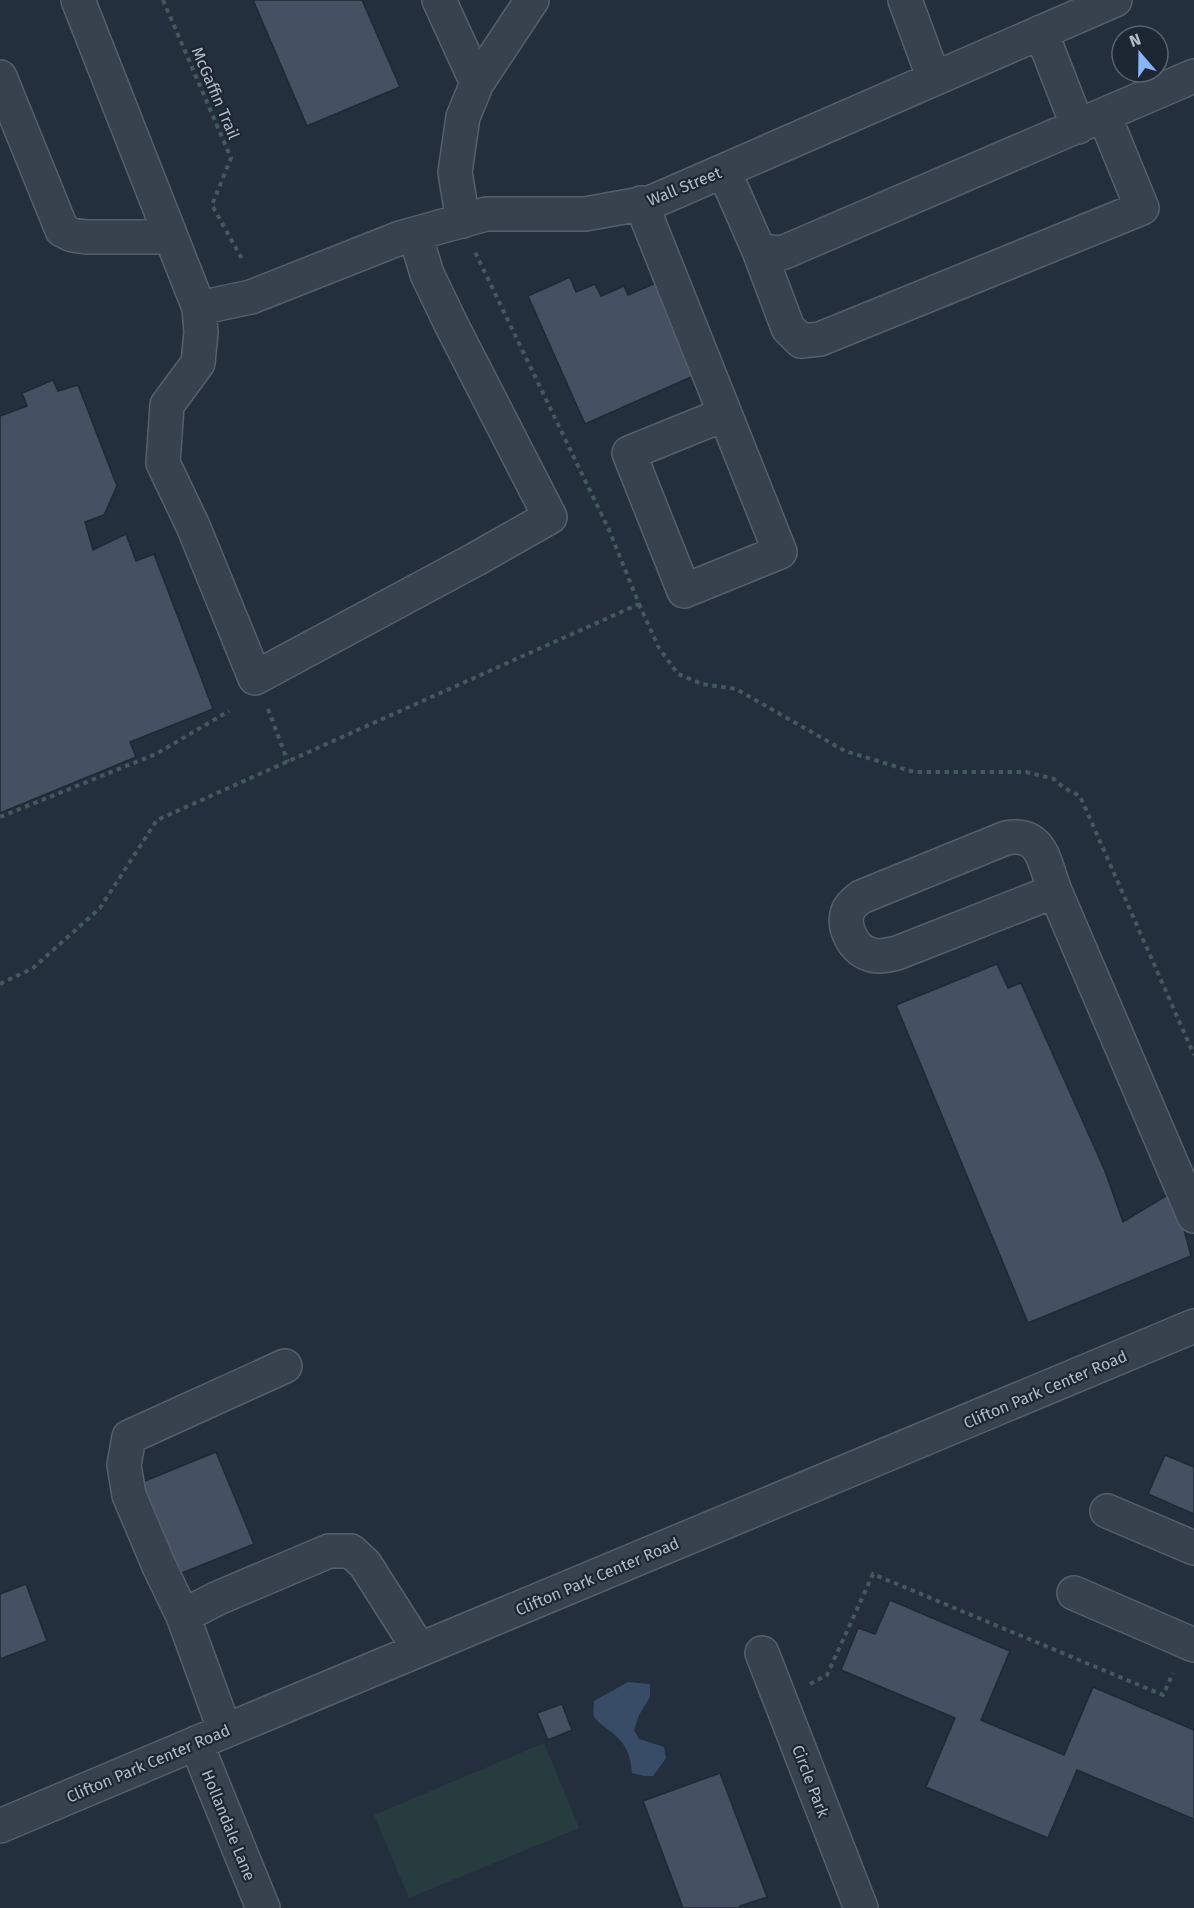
<svg xmlns="http://www.w3.org/2000/svg" width="1194" height="1908" font-family="'Fira Sans',sans-serif">
<style>
.green{fill:#263c3f}
.water{fill:#394c67}
.building{fill:#455162;stroke:#1f2835;stroke-width:1.5}
.lines{fill:none;stroke-linecap:round;stroke-linejoin:round}
.minor-casing{stroke:#565f6c;stroke-width:36}
.path{stroke:#44595c;stroke-width:4;stroke-dasharray:4.5 4.5;stroke-linecap:butt}
.minor{stroke:#38414e;stroke-width:33}
.labels{text-anchor:middle;stroke-width:4.5;stroke-linejoin:round;paint-order:stroke}
.street-label{font-size:16px;fill:#b4bcc9;stroke:#1d2633}
</style>
<rect width="100%" height="100%" fill="#242f3e"/>
<!-- green -->
<path class="green" d="M544,1743L579,1828L409,1898L374,1815Z"/>
<!-- water -->
<path class="water" d="M628,1682L650,1684V1697L639,1715L634,1730L639,1739L664,1747L666,1758L653,1776H644L632,1773C631,1758 627,1745 615,1735C609,1729 598,1724 594,1716C593,1712 594,1705 594,1701Z"/>
<!-- building -->
<path class="building" d="M253,0H362L400,87L307,126Z
M570,277L576,292L595,284L601,296L624,286L628,295L658,282L698,374L585,424L528,296Z
M53,380L58,391L78,385L117,486L104,515L85,522L93,550L126,534L136,561L154,554L213,709L130,742L136,757L0,813V416L27,406L22,393Z
M997,964L1008,988L1021,983L1105,1171L1123,1222L1174,1191L1191,1256L1028,1323L896,1005Z
M216,1452L254,1544L177,1575L140,1483Z
M1165,1455L1194,1467V1514L1148,1494Z
M26,1584L47,1641L0,1659V1594Z
M890,1600L1010,1651L981,1720L1064,1755L1093,1687L1194,1730V1819L1077,1770L1048,1838L926,1787L955,1718L841,1670L858,1628L875,1634Z
M562,1704L572,1730L548,1740L537,1713Z
M720,1773L767,1897L740,1906V1908H683L643,1801Z"/>
<g class="lines">
<defs>
<path id="minor" d="M78,0L199,308L201,332L198,363L167,405L163,463L193,526L255,678L476,559L550,517L451,324L427,274L415,234
M439,0L477,83
M905,0L934,79
M1041,32L1078,127
M0,77L62,230L72,235L86,237H171
M724,171L759,251L782,253L1194,76
M641,203L780,552L684,591L629,453L725,414
M463,221L455,172L463,117L477,83L532,0
M759,251L788,328L801,341L820,339L1142,208L1104,115
M199,308L251,297L400,238L486,214H585L652,202L1115,0
M1055,891L897,953C888,955 878,958 869,954C853,949 842,926 848,911C851,904 856,901 861,897L1006,838C1043,831 1044,863 1055,891L1194,1216
M1107,1511L1194,1548
M1074,1593L1194,1645
M183,1616L159,1566L129,1495L124,1465L129,1437L285,1366
M762,1653L861,1908
M225,1731L183,1616L218,1598L329,1551H351L365,1564L419,1649
M196,1743L263,1908
M0,1826L225,1731L1194,1326"/>
</defs>
<!-- minor casing -->
<use href="#minor" class="minor-casing"/>
<!-- path -->
<path class="path" d="M163,0L231,158L212,205L242,259
M639,604L659,648L678,674L702,684L736,689L845,751L914,772H1026L1054,779L1064,788L1080,796L1194,1055
M268,709L288,762
M0,817L156,754L229,711
M0,984L33,968L100,908L157,820L639,604L609,530L475,252
M810,1684L827,1675L873,1574L1163,1695L1173,1673"/>
<!-- minor -->
<use href="#minor" class="minor"/>
</g>
<g class="labels">
<!-- street labels -->
<g class="street-label">
<text transform="translate(216 93) rotate(67)" y="6">McGaffin Trail</text>
<text transform="translate(684 186) rotate(-22)" y="6">Wall Street</text>
<text transform="translate(1045 1389) rotate(-23)" y="6">Clifton Park Center Road</text>
<text transform="translate(597 1576) rotate(-23)" y="6">Clifton Park Center Road</text>
<text transform="translate(148 1763) rotate(-23)" y="6">Clifton Park Center Road</text>
<text transform="translate(811 1781) rotate(69)" y="6">Circle Park</text>
<text transform="translate(229 1825) rotate(68)" y="6">Hollandale Lane</text>
</g>
</g>
<!-- north arrow -->
<g transform="translate(1140 54) rotate(340)"><circle r="28" fill="#1d2633" stroke="#59626f" stroke-width="1.5"/>
<path d="M0-4.5L10 22L0 15L-10 22Z" fill="#8ab4f8"/>
<text y="-9" font-size="16" font-weight="bold" text-anchor="middle" fill="#b4bcc9">N</text>
</g>
</svg>
